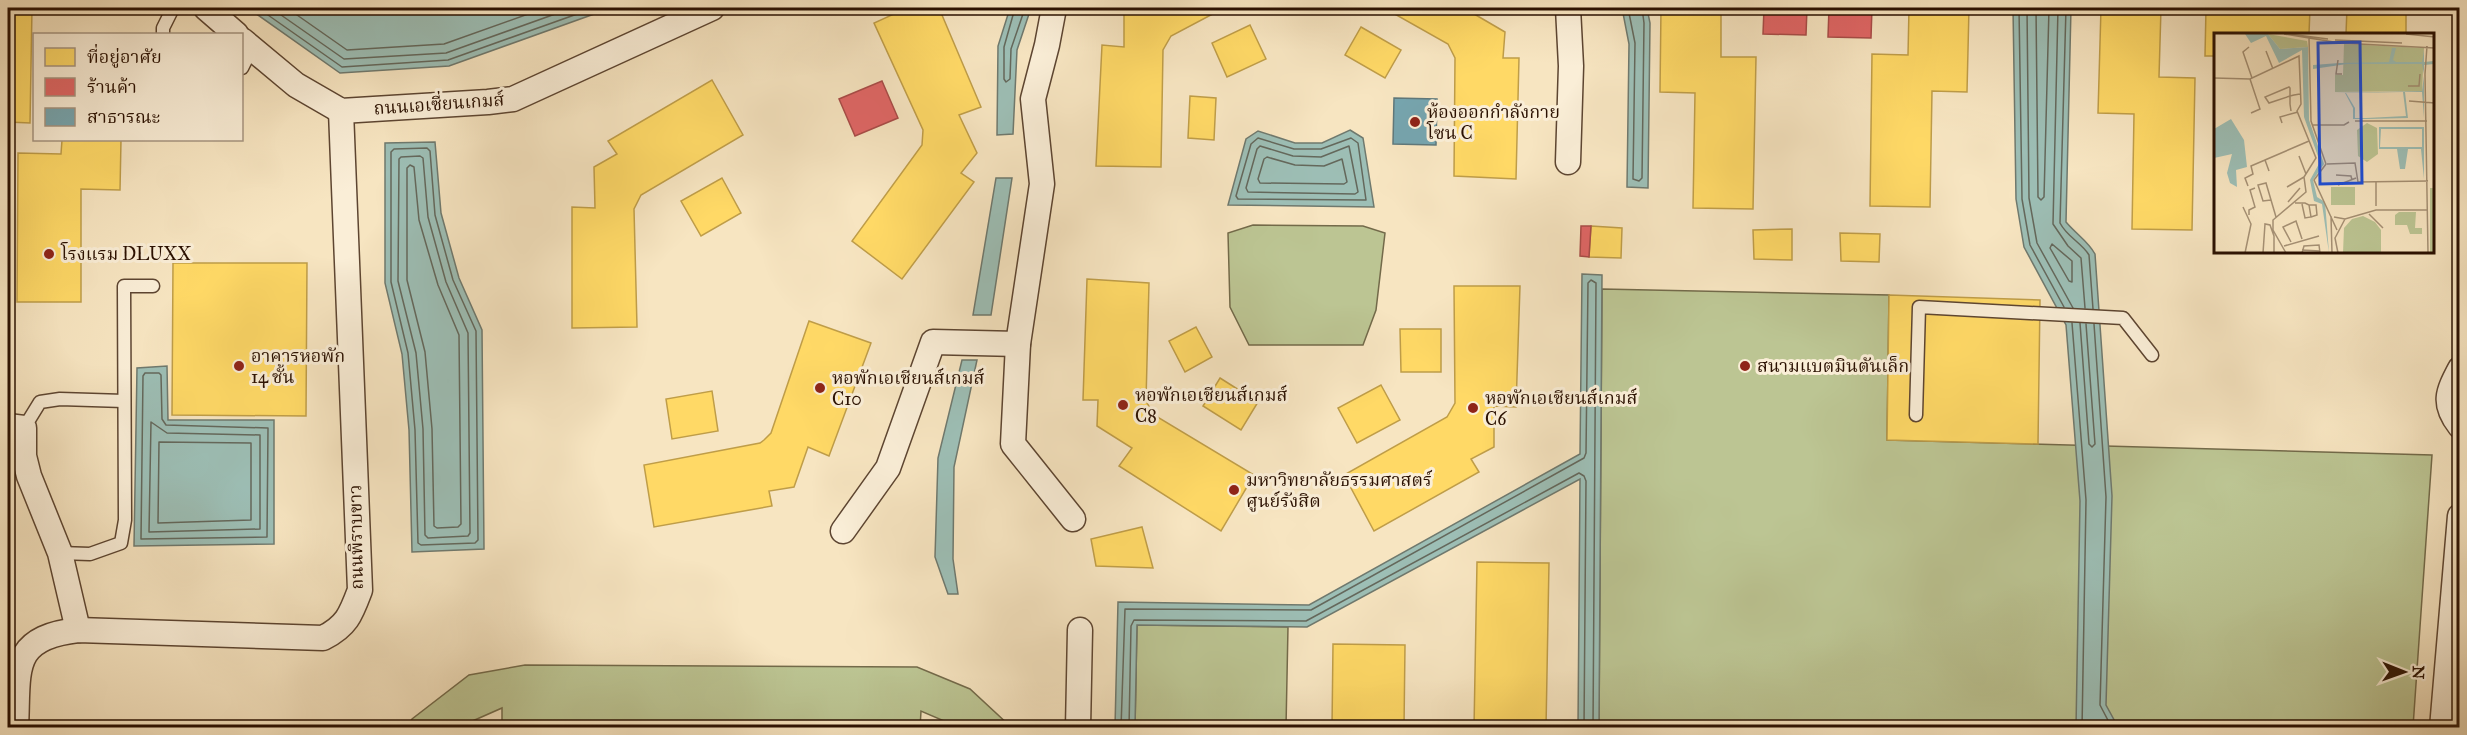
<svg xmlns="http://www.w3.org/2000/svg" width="2467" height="735" font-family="'IM FELL Great Primer','Noto Serif Thai',serif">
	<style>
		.green { fill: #bcc593; stroke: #736a4a; stroke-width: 1.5 }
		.water { fill: #9dbfb6; stroke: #6f796e; stroke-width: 1.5 }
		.homes { fill: #ffd966; stroke: #bf9d48; stroke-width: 1.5 }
		.shops { fill: #e06666; stroke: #a94c48; stroke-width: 1.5 }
		.public { fill: #76a5af; stroke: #5f787b; stroke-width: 1.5 }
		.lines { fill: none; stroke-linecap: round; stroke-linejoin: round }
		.shore { stroke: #64685c; stroke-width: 1.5 }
		.lane-casing { stroke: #5d4531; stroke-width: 15 }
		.street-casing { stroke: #5d4531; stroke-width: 27 }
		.lane { stroke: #faeed7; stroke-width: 12 }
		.street { stroke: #faeed7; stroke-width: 24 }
		.poi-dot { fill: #8f2418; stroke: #faeed7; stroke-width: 2 }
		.labels { text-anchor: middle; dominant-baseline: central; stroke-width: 6; stroke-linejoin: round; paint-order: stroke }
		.street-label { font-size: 18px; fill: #2a1001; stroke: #faeed7 }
		.poi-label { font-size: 18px; fill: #2a1001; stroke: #faeed7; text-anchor: start }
		.inset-road { fill: none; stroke: #a59074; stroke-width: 1.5 }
		.view { fill: #1d4ed8; fill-opacity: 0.15; stroke: #1d4ed8; stroke-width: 3 }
		.inset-edge { fill: none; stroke: #2a1001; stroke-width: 3 }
	</style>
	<rect width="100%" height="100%" fill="#f7e5c1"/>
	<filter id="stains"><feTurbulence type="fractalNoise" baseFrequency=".00333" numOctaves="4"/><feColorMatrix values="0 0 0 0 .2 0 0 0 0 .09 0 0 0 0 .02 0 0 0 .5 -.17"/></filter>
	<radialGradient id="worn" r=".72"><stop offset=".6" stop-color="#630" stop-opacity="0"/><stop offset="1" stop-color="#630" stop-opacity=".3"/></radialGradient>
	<g class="green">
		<path d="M1253,225L1363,226L1385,233L1376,310L1363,345H1249L1230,307L1228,233Z"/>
		<path d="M1602,289L1889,295L1887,440L2432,455L2413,727L1599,728Z"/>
		<path d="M1137,625L1288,627L1286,727L1135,728Z"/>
		<path d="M525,665L917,667L970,689L1011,727H958L921,711L920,728H502V708L468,723L463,727H407L412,719L469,675Z"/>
	</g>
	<g class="water">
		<path d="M248,8H611L449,66L340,73Z"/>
		<path d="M1010,8H1031L1017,50L1013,134L997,135L998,46Z"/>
		<path d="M1622,8H1647L1650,23L1648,188L1627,187L1629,44Z"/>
		<path d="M2013,8H2071L2066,222C2076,234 2088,241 2095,254L2112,496L2106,705L2118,727H2076L2080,501L2066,325L2024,247L2016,199Z"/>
		<path d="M1350,130L1363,138L1374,207L1228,205L1246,139L1258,131L1295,143H1322Z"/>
		<path d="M435,142L441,213L459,278L482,330L484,549L412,552L409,430L402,354L385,283V143Z"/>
		<path d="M996,178H1012L991,315H973Z"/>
		<path d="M1582,274L1602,275L1599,727H1578L1580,479L1307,627L1137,625L1135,727H1115L1118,602L1309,605L1580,454Z"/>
		<path d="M962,360H977L954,467L953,559L958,594H948L935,557L938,458Z"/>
		<path d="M167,366L168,420H274V544L134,546L137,368Z"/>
	</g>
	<g class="homes">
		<path d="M8,8H32L30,123L8,122Z"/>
		<path d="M907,8H939L981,107L959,115L977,153L961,173L974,182L902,279L852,241L922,145L923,130L874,23Z"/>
		<path d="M1124,8H1224L1171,36L1163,50L1161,167L1096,166L1102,45L1124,47Z"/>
		<path d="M1384,8H1472L1469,11L1505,32L1503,58H1519L1516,179L1454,176L1455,58L1448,44Z"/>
		<path d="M1661,8H1721V57H1756L1753,209L1693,208L1695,93L1660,92Z"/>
		<path d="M1909,8H1969L1967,92L1932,91L1930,207L1870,206L1872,54L1908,55Z"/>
		<path d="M2101,8H2161L2159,77L2195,78L2192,230L2132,229L2134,114L2098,113Z"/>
		<path d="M2206,8H2310L2309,34H2215V56H2205Z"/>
		<path d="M2347,8H2406V34H2346Z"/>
		<path d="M1250,25L1266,59L1227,77L1212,43Z"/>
		<path d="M1361,27L1401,50L1385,78L1345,55Z"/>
		<path d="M712,80L743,135L641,195L634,209L637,327L572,328V207L595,208L594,167L617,154L608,141Z"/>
		<path d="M1190,96L1216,98L1214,140L1188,138Z"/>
		<path d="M62,140H121L120,190L81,189V302H17L18,153L61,154Z"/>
		<path d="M722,178L741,213L701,236L681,201Z"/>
		<path d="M1591,226L1622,228L1621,258L1589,257Z"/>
		<path d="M1792,229V260L1754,259L1753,230Z"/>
		<path d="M1840,233L1880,234L1879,262L1841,261Z"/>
		<path d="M173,263H307L306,416L172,415Z"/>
		<path d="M1087,279L1149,283L1146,401L1154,415L1254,475L1221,531L1119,466L1132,448L1097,426L1098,400H1083Z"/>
		<path d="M1454,286H1520L1516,407L1494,406V447L1471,459L1479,472L1374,531L1344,475L1447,417L1455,403Z"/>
		<path d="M1889,295L2040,300L2038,444L1887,440Z"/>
		<path d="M809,321L871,343L829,456L808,447L794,487L769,491L772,506L654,527L644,465L760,443L764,440L771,433Z"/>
		<path d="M1196,327L1212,357L1185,372L1169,341Z"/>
		<path d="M1400,329H1441V372H1401Z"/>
		<path d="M1220,378L1258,402L1241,430L1203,406Z"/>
		<path d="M1381,385L1400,420L1357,443L1338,408Z"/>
		<path d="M712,391L718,431L672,439L666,399Z"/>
		<path d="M1142,527L1153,568L1096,566L1091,539Z"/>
		<path d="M1477,562L1549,563L1546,728H1474Z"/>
		<path d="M1333,644L1405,645L1404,728H1332Z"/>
	</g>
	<g class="shops">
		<path d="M1764,8H1807L1806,35L1763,34Z"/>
		<path d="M1829,8H1872L1871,38L1828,37Z"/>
		<path d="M882,81L898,118L855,136L839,99Z"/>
		<path d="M1581,226H1591L1589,257L1580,256Z"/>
	</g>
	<path class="public" d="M1394,98L1437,99L1436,145L1393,144Z"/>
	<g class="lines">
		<g class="shore">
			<path d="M258,8L342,67L448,60L594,8"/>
			<path d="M271,8L344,59L446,53L572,8"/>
			<path d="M287,8L347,50L444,44L545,8"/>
			<path d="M1015,8L1004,47V79L1006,82L1010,79L1011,49L1025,8"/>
			<path d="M1628,8L1635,43L1633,179L1639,181L1642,178L1644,23L1642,8"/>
			<path d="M2019,8L2022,199L2030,245L2064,307"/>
			<path d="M2027,8L2029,198L2037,243L2073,308"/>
			<path d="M2036,8L2038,197L2041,200L2044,197L2049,8"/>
			<path d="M2058,8L2053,224L2068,246L2081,258L2085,308"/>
			<path d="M2066,8L2060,223C2067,237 2082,243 2089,255L2093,309"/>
			<path d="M1258,138L1294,149H1321L1351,138L1358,143L1366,200L1238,199L1236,196L1251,144Z"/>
			<path d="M1260,146L1293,156L1321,157L1349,146L1358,192L1355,194L1248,192L1246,188L1257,149Z"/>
			<path d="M427,148L430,151L435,215L453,280L476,331L478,540L475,543L421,545L418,543L415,430L408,353L391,282V152L394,149Z"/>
			<path d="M401,157L420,156L423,158L428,217L446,282L468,333L470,533L468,536L428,538L425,535L423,429L416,353L398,281L399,159Z"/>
			<path d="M1267,157L1295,165L1324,166L1342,159L1347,182L1344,184L1260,183L1258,179L1264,159Z"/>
			<path d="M410,165L414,167L419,220L438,285L459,335L461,524L458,527L437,528L434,526L432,429L425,352L407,280V168Z"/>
			<path d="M2052,244L2072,261V282L2069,281L2050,248Z"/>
			<path d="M2072,323L2086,500L2082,728"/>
			<path d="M2080,323L2089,444L2092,447L2095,444L2086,324"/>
			<path d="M2094,324L2106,497L2100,705L2112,728"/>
			<path d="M159,373L161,375L162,419L166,425L268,428L267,537L141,539L143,376L145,373Z"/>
			<path d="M151,422L167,433L260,435V529L149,532Z"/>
			<path d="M159,442L251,443V520L158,523Z"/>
			<path d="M1121,728L1125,609L1311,610L1584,458L1586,453L1588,283L1591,280L1596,283L1593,728"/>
			<path d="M1129,728L1131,626L1134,620L1306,621L1579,473L1584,476L1586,481L1584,728"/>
		</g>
		<g class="lane-casing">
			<g id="lane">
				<path d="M163,34V28L173,8"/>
				<path d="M242,68L252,48"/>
				<path d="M1916,415L1919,307L2123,318L2152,355"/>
				<path d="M24,428L40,402L60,399L124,401"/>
				<path d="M60,553L90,554L121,543L125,520L124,286H153"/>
			</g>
		</g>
		<g class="street-casing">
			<g id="street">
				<path d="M206,8L236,34"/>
				<path d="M1054,8L1047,45L1033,99L1042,184L1018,344L1013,444L1073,519"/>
				<path d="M1568,8L1571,66L1568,162"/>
				<path d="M242,40L296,85L341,111L488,102L513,99L712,8"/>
				<path d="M2460,369C2448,392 2442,403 2460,426"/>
				<path d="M8,426L24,428V456L29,476L60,553L78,630"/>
				<path d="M843,531L888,468L933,342L1018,344"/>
				<path d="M16,728C19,670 9,638 78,630L323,638C347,626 351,614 360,590L341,111"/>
				<path d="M1078,728L1080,630"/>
				<path d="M2442,728L2460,516"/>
			</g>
		</g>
		<use href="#lane" class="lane"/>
		<use href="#street" class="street"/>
	</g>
	<g class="poi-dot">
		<circle cx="1415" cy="122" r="6"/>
		<circle cx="49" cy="254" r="6"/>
		<circle cx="239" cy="366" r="6"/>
		<circle cx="1745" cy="366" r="6"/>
		<circle cx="820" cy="388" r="6"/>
		<circle cx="1123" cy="405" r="6"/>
		<circle cx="1473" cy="408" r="6"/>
		<circle cx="1234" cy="490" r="6"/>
	</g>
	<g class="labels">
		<g class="street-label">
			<text transform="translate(439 104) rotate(-4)">ถนนเอเซี่ยนเกมส์</text>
			<text transform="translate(356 537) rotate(-91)">ถนนพิราบขาว</text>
		</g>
		<g class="poi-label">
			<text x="1427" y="112">ห้องออกกำลังกาย<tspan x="1427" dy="21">โซน C</tspan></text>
			<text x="61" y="254">โรงแรม DLUXX</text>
			<text x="251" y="356">อาคารหอพัก<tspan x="251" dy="21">14 ชั้น</tspan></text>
			<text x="1757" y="366">สนามแบตมินตันเล็ก</text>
			<text x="832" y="378">หอพักเอเชียนส์เกมส์<tspan x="832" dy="21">C10</tspan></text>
			<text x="1135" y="395">หอพักเอเชียนส์เกมส์<tspan x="1135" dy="21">C8</tspan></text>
			<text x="1485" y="398">หอพักเอเชียนส์เกมส์<tspan x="1485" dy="21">C6</tspan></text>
			<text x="1246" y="480">มหาวิทยาลัยธรรมศาสตร์<tspan x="1246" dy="21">ศูนย์รังสิต</tspan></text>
		</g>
	</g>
	<g transform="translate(2214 33)">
		<rect width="220" height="220" fill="#f7e5c1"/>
		<path d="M54,1L93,8L94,14L66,16ZM130,11L210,15L208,58L121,59V42H129ZM153,90L163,95L164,121L153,129L144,123L143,97ZM117,154H141V172H117ZM216,155H220V219H216ZM185,179H202L201,195H208V201H196L193,192H181V182ZM149,183L161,189L167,197V220H129L130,195L138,186Z" fill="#bcc593"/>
		<path d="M31,1H54L66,16L94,14L95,87L110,131L99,147L103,164L111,169L115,220L108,171L100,168L96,147L106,129L90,84L88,17L65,30L52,3L37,10ZM178,15H182L179,27L182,29H208L210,17V29L220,28V31L210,32V41L208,31H133L99,36V32L125,30L175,29ZM210,43V85L208,59H191L194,85L153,86H139V75L131,60H120L208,58ZM189,59L192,83L152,85H141V75L132,60ZM17,86L30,107L33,134L22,137L23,154L16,150L13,140L18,121L0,125V96ZM165,94H210V146L207,116H194L191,136H186L183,116H165ZM167,96H208V114H166Z" fill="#9dbfb6" fill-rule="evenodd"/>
		<path class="inset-road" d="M70,1L126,10L221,15M75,1L114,6M192,1L221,4M95,5L97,88L112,131L100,147L123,197M121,7L188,10M35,14L29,19L38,45M52,18L59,36M124,27L122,41H128M211,41L214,220M211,41L213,13M0,45L36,46L85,23L87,71L83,78L102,125L90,144L92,159L59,187V197L72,220M36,46L46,76L37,80M194,53H205L206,41M195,68L221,70M77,78L76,71V55L75,54L51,64L55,70L76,63L80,62L86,61M141,88H213M68,90L66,84L84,79M99,92H130L135,89M85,123L92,141M113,131L141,130L144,149L214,148M55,138L51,127L95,108M122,142L137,143L138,147M162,149V173M124,152L142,145M34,153L31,145L39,141L37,133L51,127M73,154L90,144M57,167L49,168L44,152L52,150L62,184M74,169L86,155M81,170H91L95,172L97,184L91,185L88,171M95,172H102L103,182L97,184M29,174L37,191L31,220M155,181L169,195M35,182V177L41,174L36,157L41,155M117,183L118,220M120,184L131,186L162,177H214M77,209L69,194L82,188L88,206M70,213L105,203M88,217L106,218M49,220L51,191L56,192L60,203V220M88,220L90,213L105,212L106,220M124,220L121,205L131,186"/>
		<path class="view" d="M146,9L148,150L106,151L104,10Z"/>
		<rect width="220" height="220" class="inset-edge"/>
	</g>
	<rect width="2467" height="735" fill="none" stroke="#f7e5c1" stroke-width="30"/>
	<rect x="9" y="9" width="2449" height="717" fill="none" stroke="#2a1001" stroke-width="3"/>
	<rect x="15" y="15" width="2437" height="705" fill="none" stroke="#2a1001" stroke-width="1.5"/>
	<rect x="33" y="33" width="210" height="108" fill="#faeed7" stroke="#a79581" stroke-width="1.5"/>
	<rect x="45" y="48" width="30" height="18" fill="#ffd966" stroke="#a79581" stroke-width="1.5"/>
	<text x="87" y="63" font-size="18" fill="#2a1001">ที่อยู่อาศัย</text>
	<rect x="45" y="78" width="30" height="18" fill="#e06666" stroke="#a79581" stroke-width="1.5"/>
	<text x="87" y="93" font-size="18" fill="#2a1001">ร้านค้า</text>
	<rect x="45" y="108" width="30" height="18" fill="#76a5af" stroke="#a79581" stroke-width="1.5"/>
	<text x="87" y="123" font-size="18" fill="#2a1001">สาธารณะ</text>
	<g transform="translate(2404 672) rotate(91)" stroke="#faeed7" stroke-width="4.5" paint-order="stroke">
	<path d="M0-4.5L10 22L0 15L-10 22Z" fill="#2a1001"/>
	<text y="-9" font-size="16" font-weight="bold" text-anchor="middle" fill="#2a1001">N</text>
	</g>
	<rect width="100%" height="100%" filter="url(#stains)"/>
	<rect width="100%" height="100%" fill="url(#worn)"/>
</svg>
